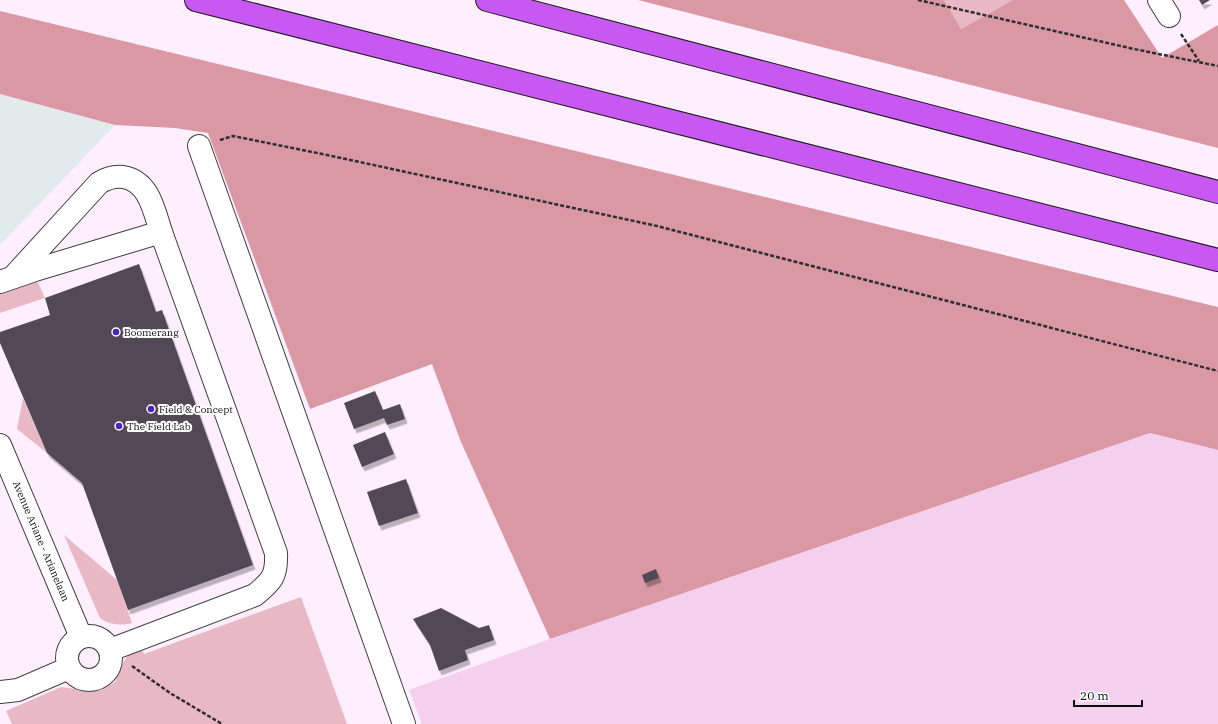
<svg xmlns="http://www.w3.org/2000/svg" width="1218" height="724" font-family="'IBM Plex Serif',serif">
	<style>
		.industrial { fill: #e2eaec }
		.farmland { fill: #f4cfee }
		.green { fill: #e9b8c5 }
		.forest { fill: #d998a4 }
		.building { fill: #524a56; filter: url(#shadow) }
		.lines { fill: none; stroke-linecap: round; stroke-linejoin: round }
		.minor-casing { stroke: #404040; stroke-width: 24 }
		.highway-casing { stroke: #1e1e1e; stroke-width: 24 }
		.path { stroke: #2f2f2f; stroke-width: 2.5; stroke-dasharray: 4 2; stroke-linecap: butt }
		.minor { stroke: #fff; stroke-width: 22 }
		.highway { stroke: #c758f2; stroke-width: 22 }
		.poi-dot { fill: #4627bc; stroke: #fff; stroke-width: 1.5 }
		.labels { text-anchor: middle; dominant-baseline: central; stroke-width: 4; stroke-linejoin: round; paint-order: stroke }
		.poi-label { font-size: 10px; fill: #0d0d0d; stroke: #fff; text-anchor: start }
		.street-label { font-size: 10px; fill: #0d0d0d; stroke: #fff }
	</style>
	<defs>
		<filter id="shadow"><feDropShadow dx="2.5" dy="4.5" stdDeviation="0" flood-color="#0004"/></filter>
	</defs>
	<rect width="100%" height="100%" fill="#ffeefe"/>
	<path class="industrial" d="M0,94L115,125L0,245Z"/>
	<path class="farmland" d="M1150,433L1218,450V724H422L409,690L550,639Z"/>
	<g class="green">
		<path d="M944,0H1013L961,29Z"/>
		<path d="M36,278L45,298L0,313V292Z"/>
		<path d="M23,398L47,453L17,429Z"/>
		<path d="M64,535L117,580L132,623C122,626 109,625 100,618Z"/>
		<path d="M301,597L347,724H12L6,711L61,687L90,691L102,690L115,682L124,661L129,654L141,647L144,654Z"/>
	</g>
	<g class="forest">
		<path d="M638,0H944L961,29L1013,0H1124L1162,58L1218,25V148Z"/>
		<path d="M0,11L1218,307V450L1150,433L550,639L461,442L432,364L310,409L208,133L175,128L115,125L0,94Z"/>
	</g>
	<g class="building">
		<path d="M1199,0H1210L1202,5Z"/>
		<path d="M139,264L156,312L162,310L253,565L128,610L82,483L47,453L0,343V332L50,315L45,298Z"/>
		<path d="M375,391L383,410L400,404L405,419L387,425L384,418L354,429L344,403Z"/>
		<path d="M385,432L394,454L362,467L353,445Z"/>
		<path d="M406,479L418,513L379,526L367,492Z"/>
		<path d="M656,569L659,578L645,583L642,575Z"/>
		<path d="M441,608L479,628L489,625L494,640L465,650L468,660L439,671L430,645L413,619Z"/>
	</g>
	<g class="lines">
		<g class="minor-casing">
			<g id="minor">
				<path d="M1159,0L1169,16"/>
				<path d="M199,146L404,724"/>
				<path d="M13,277L99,183C107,178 114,176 123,177C149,181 154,210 161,232"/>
				<path d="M0,282L35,270L161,232L276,553C277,576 272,581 255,595L110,650"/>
				<path d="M0,445L81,637"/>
				<circle cx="89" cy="658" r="22"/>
				<path d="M0,692L18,690L69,668"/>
			</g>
		</g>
		<g class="highway-casing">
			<g id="highway">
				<path d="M196,0L1218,260"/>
				<path d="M487,0L1218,192"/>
			</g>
		</g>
		<g class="path">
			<path d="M918,0L1134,49L1218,66"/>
			<path d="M1181,34L1199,61"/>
			<path d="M220,140L233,136L327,155L657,226L1218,371"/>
			<path d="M132,666L170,693L222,724"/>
		</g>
		<use href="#minor" class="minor"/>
		<use href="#highway" class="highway"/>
	</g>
	<g class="poi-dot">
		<circle cx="116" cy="332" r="4"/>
		<circle cx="151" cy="409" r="4"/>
		<circle cx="119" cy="426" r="4"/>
	</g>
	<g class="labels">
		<g class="poi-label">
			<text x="124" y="332">Boomerang</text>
			<text x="159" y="409">Field &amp; Concept</text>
			<text x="127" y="426">The Field Lab</text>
		</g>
		<g class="street-label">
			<text transform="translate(41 541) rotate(67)">Avenue Ariane - Arianelaan</text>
		</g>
	</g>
	<path d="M1074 700v6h68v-6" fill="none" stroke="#0d0d0d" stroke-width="2"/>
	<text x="1080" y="700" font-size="12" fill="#0d0d0d" stroke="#ffffff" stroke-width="3" paint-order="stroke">20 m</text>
</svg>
